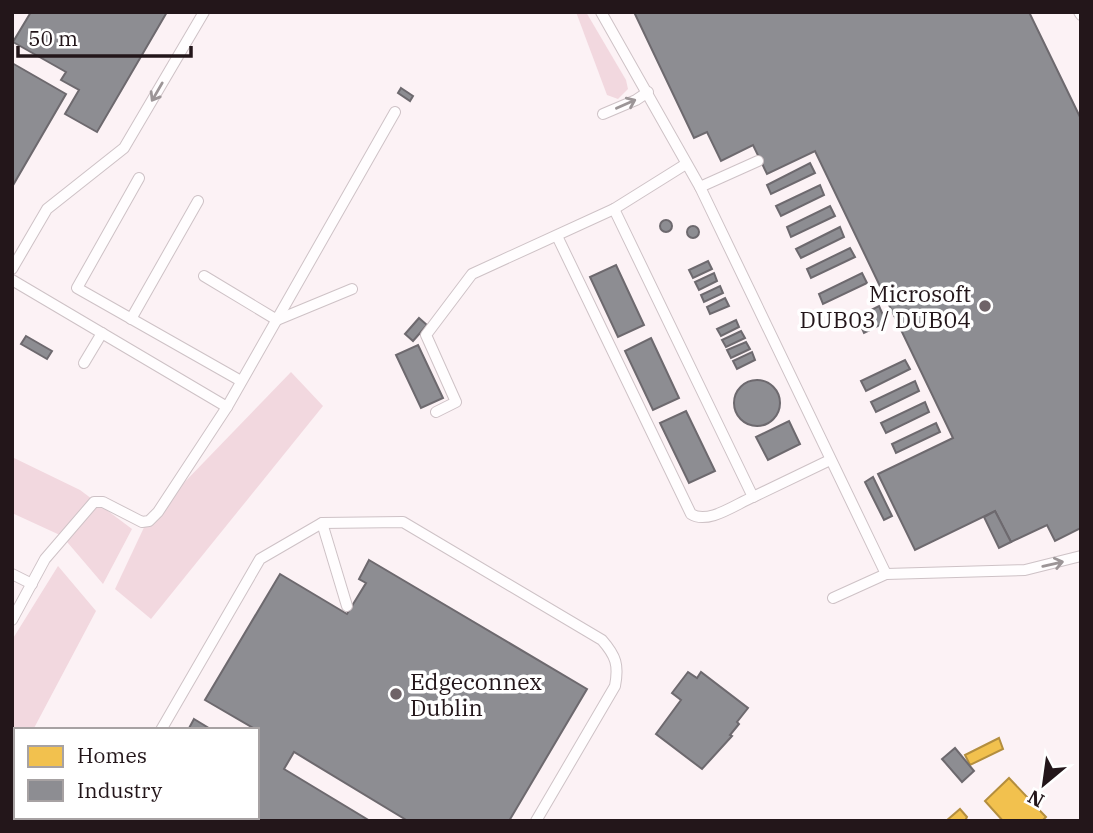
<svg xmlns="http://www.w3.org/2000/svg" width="1093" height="833" font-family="'IBM Plex Serif',serif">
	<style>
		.green { fill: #f2d8df }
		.homes { fill: #f2c14e; stroke: #b48e3e; stroke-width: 2 }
		.industry { fill: #8d8d92; stroke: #6d696e; stroke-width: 2 }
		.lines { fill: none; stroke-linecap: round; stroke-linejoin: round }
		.service-casing { stroke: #cec2c6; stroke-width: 12 }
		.service { stroke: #fffdfe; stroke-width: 10 }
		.oneway { stroke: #9c9597 }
		.poi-dot { fill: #6f6367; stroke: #fff; stroke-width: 2.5 }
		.labels { text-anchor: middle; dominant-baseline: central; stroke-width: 7; stroke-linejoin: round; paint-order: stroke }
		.poi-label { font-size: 23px; fill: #23161a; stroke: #fff; text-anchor: end }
	</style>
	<rect width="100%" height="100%" fill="#fcf2f5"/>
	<g class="green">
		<path d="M576,12H586L626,80L628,89L618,99L607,95Z"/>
		<path d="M291,372L323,406L151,619L115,589L147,521Z"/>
		<path d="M12,457L80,490L132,529L103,584L62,536L12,513Z"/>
		<path d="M58,566L96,611L33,730H16V763L12,769V640Z"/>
	</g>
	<g class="homes">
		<path d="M999,738L1003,749L970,765L965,755Z"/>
		<path d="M1009,778L1046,817L1042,821H1003L985,801Z"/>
		<path d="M960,809L967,817L965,821H946Z"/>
	</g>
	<g class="industry">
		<path d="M31,12H167L97,132L65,114L79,90L61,80L66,72L13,42Z"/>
		<path d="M634,12H1029L1081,119V528L1055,541L1047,525L1011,542L995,511L915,550L878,474L953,438L815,151L767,174L753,145L721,161L707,132L694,138Z"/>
		<path d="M12,63L66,94L12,187Z"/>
		<path d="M401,88L413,96L410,101L398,93Z"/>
		<path d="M810,163L815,173L771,194L767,185Z"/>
		<path d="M820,185L824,195L781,216L776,206Z"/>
		<path d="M830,206L835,216L791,237L787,227Z"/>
		<circle cx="666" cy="226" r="6"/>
		<circle cx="693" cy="232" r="6"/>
		<path d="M840,227L844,237L801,258L796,249Z"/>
		<path d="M850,248L855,257L811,278L807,269Z"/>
		<path d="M708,261L712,269L693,278L689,270Z"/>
		<path d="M616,265L644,325L618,337L590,277Z"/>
		<path d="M714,273L717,281L699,290L695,282Z"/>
		<path d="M862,273L867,283L823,304L819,294Z"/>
		<path d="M720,286L723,293L704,302L701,295Z"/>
		<path d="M725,298L729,306L710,314L707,307Z"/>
		<path d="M879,306L886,322L876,327L869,311Z"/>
		<path d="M867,313L874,328L864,333L857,317Z"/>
		<path d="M419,318L427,325L413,341L405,334Z"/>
		<path d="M736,320L739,327L721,336L717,329Z"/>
		<path d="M741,331L745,338L726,347L722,340Z"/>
		<path d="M26,336L52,351L47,359L21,344Z"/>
		<path d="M651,338L679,398L653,410L625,351Z"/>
		<path d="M746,342L750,349L731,358L727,350Z"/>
		<path d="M418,345L443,398L421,408L396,355Z"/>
		<path d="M752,352L755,360L737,369L733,361Z"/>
		<path d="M905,360L910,369L866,391L861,381Z"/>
		<circle cx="757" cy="403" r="23"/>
		<path d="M915,381L919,391L876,412L871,402Z"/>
		<path d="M925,402L929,412L886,433L881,423Z"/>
		<path d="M686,411L715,471L689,483L660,423Z"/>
		<path d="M789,421L800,444L768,460L756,437Z"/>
		<path d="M936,423L940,432L896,453L892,444Z"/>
		<path d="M873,477L892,516L884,520L865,482Z"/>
		<path d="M995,511L1011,542L999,548L984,517Z"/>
		<path d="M369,560L587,689L509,821H408L294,752L284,769L370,821H134L136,817H257V730H252L253,728L205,700L280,574L347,614L366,583L359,579Z"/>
		<path d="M688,672L697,678L701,672L748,708L737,722L739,724L730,735L732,736L702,769L656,734L681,700L672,693Z"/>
		<path d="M194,719L212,730H188Z"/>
		<path d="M955,748L974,771L962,782L942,759Z"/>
	</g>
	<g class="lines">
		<g class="service-casing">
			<g id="service">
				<path d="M601,12L700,187L886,574"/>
				<path d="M1079,12L1081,15"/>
				<path d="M603,114L636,100L648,92"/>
				<path d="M139,178L77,288L241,381"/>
				<path d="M700,187L758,161"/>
				<path d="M614,209L753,497L830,460"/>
				<path d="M557,236L691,514C708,525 736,504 753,497"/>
				<path d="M12,269L47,209L124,148L204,12"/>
				<path d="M204,276L277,320L352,289"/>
				<path d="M12,280L227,407"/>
				<path d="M131,319L198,201"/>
				<path d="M84,363L102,333"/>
				<path d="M436,412L456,402L426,335L472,274L614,209L686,164"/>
				<path d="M322,523L347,606"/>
				<path d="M12,574L32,584"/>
				<path d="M833,598L886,574L1025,570L1081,556"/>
				<path d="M12,620L45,559L94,502H103L142,522L149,521L158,512L227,407L395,112"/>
				<path d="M161,730L260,559L322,523L403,522L602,640C616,656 619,665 615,686L536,821"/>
				<path d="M108,821L110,817"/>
			</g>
		</g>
		<use href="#service" class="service"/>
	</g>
	<defs><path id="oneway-shaft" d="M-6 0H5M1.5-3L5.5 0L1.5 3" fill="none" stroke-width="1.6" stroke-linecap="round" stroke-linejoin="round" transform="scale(1.75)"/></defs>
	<g class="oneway">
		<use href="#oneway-shaft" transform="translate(157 92) rotate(120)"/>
		<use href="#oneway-shaft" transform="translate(626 104) rotate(-24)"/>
		<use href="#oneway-shaft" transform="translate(1053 564) rotate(-13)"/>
	</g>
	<g class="poi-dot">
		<circle cx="985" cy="306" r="7"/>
		<circle cx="396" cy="694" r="7"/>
	</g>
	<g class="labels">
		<g class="poi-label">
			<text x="971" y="293">Microsoft<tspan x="971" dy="26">DUB03 / DUB04</tspan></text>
			<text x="410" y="681" text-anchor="start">Edgeconnex<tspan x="410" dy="26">Dublin</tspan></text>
		</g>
	</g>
	<rect width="1093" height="833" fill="none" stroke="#23161a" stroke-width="28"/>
	<rect x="14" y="728" width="245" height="91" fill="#ffffff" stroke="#a7a2a3" stroke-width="2"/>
	<rect x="28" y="746" width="35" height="21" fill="#f2c14e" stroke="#a7a2a3" stroke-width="2"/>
	<text x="77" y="763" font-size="21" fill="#23161a">Homes</text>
	<rect x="28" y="780" width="35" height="21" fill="#8d8d92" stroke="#a7a2a3" stroke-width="2"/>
	<text x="77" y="798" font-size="21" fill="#23161a">Industry</text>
	<g transform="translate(1044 784) rotate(209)" stroke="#ffffff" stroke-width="5" paint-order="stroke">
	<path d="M0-5L12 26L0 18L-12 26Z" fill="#23161a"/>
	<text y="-10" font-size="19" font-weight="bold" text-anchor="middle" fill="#23161a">N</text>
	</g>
	<path d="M18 46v10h173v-10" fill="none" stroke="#23161a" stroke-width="3.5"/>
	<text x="28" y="46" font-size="21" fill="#23161a" stroke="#ffffff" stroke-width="5" paint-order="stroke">50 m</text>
</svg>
